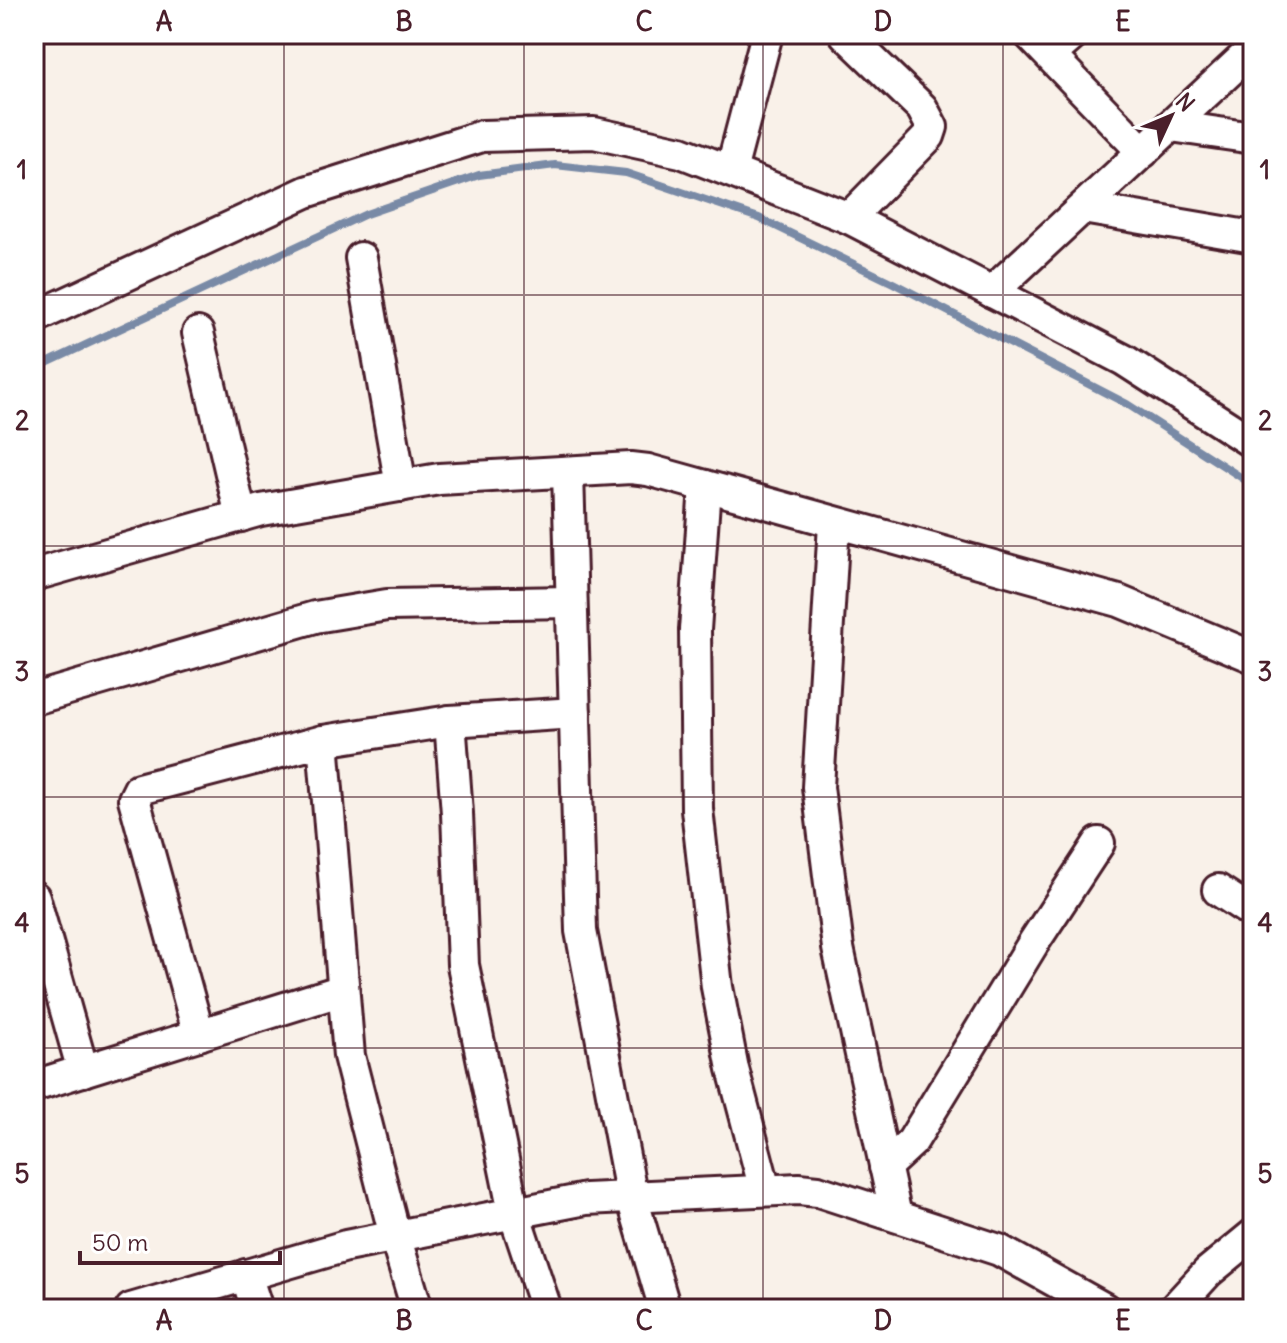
<svg xmlns="http://www.w3.org/2000/svg" width="1287" height="1343" font-family="Delius,sans-serif">
	<style>
		.lines { fill: none; stroke-linecap: round; stroke-linejoin: round }
		.stream { stroke: #798aa6; stroke-width: 8 }
		.minor-casing { stroke: #4a1f2b; stroke-width: 36 }
		.minor { stroke: #fff; stroke-width: 30 }
		.grid { fill: none; stroke: #4a1f2b; stroke-width: 2; stroke-opacity: 0.55 }
		.neatline { fill: none; stroke: #4a1f2b; stroke-width: 3 }
		.grid-label { font-size: 26px; text-anchor: middle; font-weight: bold; fill: #4a1f2b }
	</style>
	<rect width="100%" height="100%" fill="#f9f1e9"/>
	<filter id="ink" filterUnits="userSpaceOnUse"><feTurbulence type="fractalNoise" baseFrequency=".0125" numOctaves="2"/><feDisplacementMap in="SourceGraphic" scale="16" xChannelSelector="R" yChannelSelector="G"/><feConvolveMatrix kernelMatrix="1 2 1 2 8 2 1 2 1" color-interpolation-filters="sRGB"/></filter>
	<g filter="url(#ink)">
		<g class="lines">
			<path class="stream" d="M34,369L366,214L479,175L555,165L626,173L759,218L893,283L1127,404L1253,485"/>
			<g class="minor-casing">
				<g id="minor">
					<path d="M845,34L922,108L932,127L929,136L849,218"/>
					<path d="M1029,34L1143,152"/>
					<path d="M1050,55L1074,34"/>
					<path d="M1171,126L1253,138"/>
					<path d="M731,171L767,34"/>
					<path d="M1083,208L1253,237"/>
					<path d="M361,258L401,486"/>
					<path d="M992,292L1253,49"/>
					<path d="M34,318L306,192L482,136L594,133L681,152L849,218L1124,360L1253,443"/>
					<path d="M198,333L241,516"/>
					<path d="M568,472L581,931L632,1198L665,1309"/>
					<path d="M705,486L695,630L697,809L717,987L733,1069L765,1190"/>
					<path d="M834,524L818,787L838,948L896,1216"/>
					<path d="M34,575L261,510L439,479L631,468L648,470L1119,601L1253,657"/>
					<path d="M34,699L315,617L387,605L571,602"/>
					<path d="M450,721L457,813L463,965L514,1213L546,1309"/>
					<path d="M323,741L349,1056L395,1236L417,1309"/>
					<path d="M1218,890L1253,913"/>
					<path d="M34,897L83,1071"/>
					<path d="M199,1035L134,799L139,789L323,741L450,721L575,713"/>
					<path d="M34,1086L343,990"/>
					<path d="M885,1167L912,1142L1034,942L1099,843"/>
					<path d="M246,1275L257,1309"/>
					<path d="M131,1309L346,1246L586,1199L799,1189L818,1191L999,1250L1105,1309"/>
					<path d="M1174,1309L1208,1272L1253,1235"/>
				</g>
			</g>
			<use href="#minor" class="minor"/>
		</g>
	</g>
	<path class="grid" d="M284,34V1309M524,34V1309M763,34V1309M1003,34V1309M34,295H1253M34,546H1253M34,797H1253M34,1048H1253"/>
	<rect width="1287" height="1343" fill="none" stroke="#fff" stroke-width="88"/>
	<g transform="translate(1171 116) rotate(46)" stroke="#ffffff" stroke-width="6" paint-order="stroke">
	<path d="M0-6L14 30L0 20L-14 30Z" fill="#4a1f2b"/>
	<text y="-12" font-size="22" font-weight="bold" text-anchor="middle" fill="#4a1f2b">N</text>
	</g>
	<path d="M80 1251v12h200v-12" fill="none" stroke="#4a1f2b" stroke-width="4"/>
	<text x="92" y="1251" font-size="24" fill="#4a1f2b" stroke="#ffffff" stroke-width="6" paint-order="stroke">50 m</text>
	<rect x="44" y="44" width="1199" height="1255" class="neatline"/>
	<g class="grid-label">
		<text x="164" y="31">A</text>
		<text x="404" y="31">B</text>
		<text x="644" y="31">C</text>
		<text x="883" y="31">D</text>
		<text x="1123" y="31">E</text>
		<text x="22" y="179">1</text>
		<text x="1265" y="179">1</text>
		<text x="22" y="430">2</text>
		<text x="1265" y="430">2</text>
		<text x="22" y="681">3</text>
		<text x="1265" y="681">3</text>
		<text x="22" y="932">4</text>
		<text x="1265" y="932">4</text>
		<text x="22" y="1183">5</text>
		<text x="1265" y="1183">5</text>
		<text x="164" y="1330">A</text>
		<text x="404" y="1330">B</text>
		<text x="644" y="1330">C</text>
		<text x="883" y="1330">D</text>
		<text x="1123" y="1330">E</text>
	</g>
</svg>
